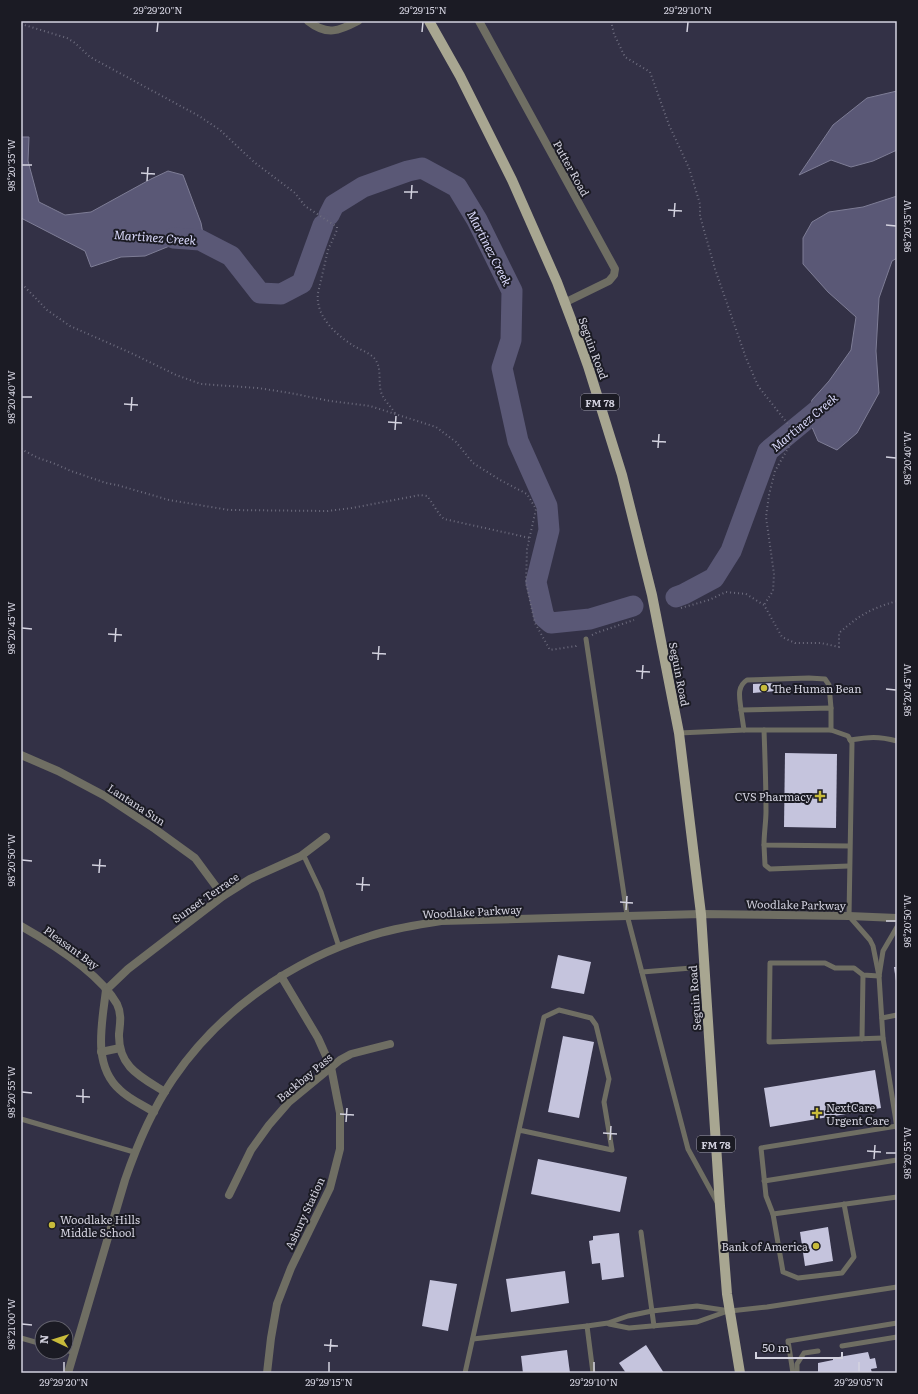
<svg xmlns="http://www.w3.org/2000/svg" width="918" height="1394" font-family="Literata,serif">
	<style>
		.water { fill: #5a5876; stroke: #7e7d96 }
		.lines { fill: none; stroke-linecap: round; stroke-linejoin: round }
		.river { stroke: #5a5876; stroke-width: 21 }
		.building { fill: #c5c4dd }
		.path { stroke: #6d6c7e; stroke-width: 2; stroke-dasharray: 1 3; stroke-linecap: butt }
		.service { stroke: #6f6e63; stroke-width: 5 }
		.minor { stroke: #6f6e63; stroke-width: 8 }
		.tertiary { stroke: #6f6e63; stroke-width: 8 }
		.primary { stroke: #a8a691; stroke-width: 10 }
		.ticks { fill: none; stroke: #d3d2df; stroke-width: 1.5 }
		.poi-dot { fill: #c8bb3b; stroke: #1b1b24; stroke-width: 1.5 }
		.labels { text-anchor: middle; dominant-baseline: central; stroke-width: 4; stroke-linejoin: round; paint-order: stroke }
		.shield { fill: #1b1b24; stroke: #9c9ba7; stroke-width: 1 }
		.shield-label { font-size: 10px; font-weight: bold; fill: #d3d2df }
		.street-label { font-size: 11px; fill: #d3d2df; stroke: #1b1b24 }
		.poi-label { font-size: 11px; fill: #d3d2df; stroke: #1b1b24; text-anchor: start }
		.water-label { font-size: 12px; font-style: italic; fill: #dad9fb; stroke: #1b1b24 }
		.neatline { fill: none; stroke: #d3d2df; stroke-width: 1.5 }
		.ticks-label { font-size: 10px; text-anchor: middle; fill: #d3d2df }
	</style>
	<rect width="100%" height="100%" fill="#333146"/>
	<g class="water">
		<path d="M897,91V150L873,161L851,167L831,160L799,175L833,125L867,98Z"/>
		<path d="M21,137H29L28,161L39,202L65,215L91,212L151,179L168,171L183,175L201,223L204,239L172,245L145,256L121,257L91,267L85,251L21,218Z"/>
		<path d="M897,196V258L892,261L879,298L876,351L879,393L857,433L837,450L818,441L808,418L812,400L829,381L851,350L856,317L828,292L803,264V238L812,222L829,212L863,207Z"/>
	</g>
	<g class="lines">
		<g class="river">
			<path d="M329,215L334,205L363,187L408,171L422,168L457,187L477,220L512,291L511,340L502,368L518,441L547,506L549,530L536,582L544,617L551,623L590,619L633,606"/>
			<path d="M173,238L200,240L231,256L260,293L281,294L302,283L323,225"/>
			<path d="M676,597L684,594L714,578L731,551L768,451L830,400"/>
		</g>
	</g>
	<g class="building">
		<path d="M775,683L776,691L753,693V684Z"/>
		<path d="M785,753L837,754L836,828L784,827Z"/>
		<path d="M558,955L591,962L584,994L551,988Z"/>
		<path d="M894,967H897V981H896Z"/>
		<path d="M563,1036L594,1042L579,1118L548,1112Z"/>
		<path d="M875,1070L881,1108L770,1127L764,1088Z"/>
		<path d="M538,1159L627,1177L620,1212L531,1194Z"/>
		<path d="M828,1227L833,1261L805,1266L800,1232Z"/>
		<path d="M619,1233L624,1277L602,1280L600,1263L592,1264L589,1241L593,1240V1236Z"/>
		<path d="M565,1271L569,1303L511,1312L506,1279Z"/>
		<path d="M430,1280L457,1284L448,1331L422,1326Z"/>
		<path d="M646,1345L664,1373H626L619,1363Z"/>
		<path d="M567,1350L570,1373H523L521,1356Z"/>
		<path d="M868,1352L870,1359L875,1358L877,1368L871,1369L872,1373H818V1363L833,1360V1358Z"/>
	</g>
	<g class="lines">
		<g class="path">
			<path d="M611,21L614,34L625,57L650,72L669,125L689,168L700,204V216L715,269L746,358L758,386L795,433L791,443L775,471L769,495L766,517L774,574L773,591L764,605"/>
			<path d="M21,24L67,38L75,43L90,57L101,63L199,116L220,130L254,162L295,193L305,206L337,227V230L328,250L318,293C315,316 336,335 354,346C361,350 370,353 375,359C382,369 378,381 381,392C384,401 391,406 396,415"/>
			<path d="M21,285L24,286L47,310L70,326L131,353L176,375L201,384L258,388L290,393L330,401L370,406L436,427L456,442L473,463L500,480L527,494L536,509L527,549L526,583L535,623L550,650L576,646L578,644"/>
			<path d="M21,449L38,458L53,463L71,471L106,483L117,485L169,500L229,510L328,511L352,508L420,495L427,496C433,503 437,513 444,519L530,538"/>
			<path d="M681,608L709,600L726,592L746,594L764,605L782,637L795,643H821L839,647V633C861,614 870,609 897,601"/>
			<path d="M592,635L596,633L634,620"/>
		</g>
		<g class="service">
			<path d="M586,639L627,915L688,1149L717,1202"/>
			<path d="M741,710C740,699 736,687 747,680L809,678L825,679L829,685L831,708"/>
			<path d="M744,730L741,710L831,708V730"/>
			<path d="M764,730C765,757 766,784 766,811C766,822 764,833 764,845L849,846"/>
			<path d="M679,733L744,730H831L848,736L852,743L849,916L870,940L873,946L879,976"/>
			<path d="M850,740C869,737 878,736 897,741"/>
			<path d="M764,845L765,865L770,869L849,866"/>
			<path d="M303,854L321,892L339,947"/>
			<path d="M897,927L883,951L879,976L883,1038L897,1128"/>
			<path d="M642,972L704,967"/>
			<path d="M879,976L863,975L854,968H835L825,963H770L769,1042L883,1038"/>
			<path d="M882,1018L897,1015"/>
			<path d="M862,1039L863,975"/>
			<path d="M21,1119L134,1152"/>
			<path d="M897,1126L761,1148L766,1196L773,1214L897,1197"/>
			<path d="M764,1181L897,1160"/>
			<path d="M773,1214L783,1272L798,1278L842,1273L854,1257L844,1204"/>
			<path d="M641,1232L654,1326"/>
			<path d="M609,1324L629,1328L697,1322L728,1311"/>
			<path d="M587,1326L608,1323L628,1316L652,1311L697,1306L730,1311L767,1307L897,1287"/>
			<path d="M21,1338L42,1344"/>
			<path d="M473,1339L587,1326L593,1373"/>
			<path d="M842,1346L897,1337"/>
			<path d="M66,1350L74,1353"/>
			<path d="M465,1373L544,1017L559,1010L591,1018L596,1025L609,1079L604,1102L612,1150L519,1130"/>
			<path d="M793,1373L788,1341L897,1323"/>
			<path d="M797,1373V1364L804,1353L818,1351"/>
		</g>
		<g class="minor">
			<path d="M308,21C327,36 339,31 358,21"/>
			<path d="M479,21L615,269L614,275L609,281L564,303"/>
			<path d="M21,755L58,771L105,796L155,829L195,858L223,896"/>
			<path d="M21,926C51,943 100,974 117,1004C122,1014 120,1024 119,1034C118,1067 141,1077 165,1092"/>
			<path d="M106,990L128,969L223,896L250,879L301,856L326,837"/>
			<path d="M106,990C102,1024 92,1065 120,1090C129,1099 143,1105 154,1112"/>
			<path d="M101,1052L120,1048"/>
			<path d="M229,1195L251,1150L269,1125L289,1102L340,1060L351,1054L390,1044"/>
			<path d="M267,1373L271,1338L277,1304L291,1268L330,1188L340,1149V1113L331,1067L318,1038L281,976"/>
		</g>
		<path class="tertiary" d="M68,1373L125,1180C137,1145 152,1110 173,1079C220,1010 292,960 370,936C394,928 417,925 441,921L701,914L849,916L897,918"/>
		<path class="primary" d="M429,21L460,76L512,180L557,282L574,327L588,366L622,475L652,595L679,733L701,914L720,1206L727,1294L740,1373"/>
	</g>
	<path class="ticks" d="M157,32L158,22M422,32L423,22M687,32L688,22M22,165H32M141,173L155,174M147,181L148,167M404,192H418M411,199L412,185M668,210L682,211M674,217L675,203M886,225L896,226M22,397H32M124,404L138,405M131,411L132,397M388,422L402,423M395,430L396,416M652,441L666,442M658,448L659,434M886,457L896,458M22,628L32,629M108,634L122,635M115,642L116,628M372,653L386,654M378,660L379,646M636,671L650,672M642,679L643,665M886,689L896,690M22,860L32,861M92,865L106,866M99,873L100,859M356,884L370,885M362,891L363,877M620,902L633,903M626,910L627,896M886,921H896M22,1092L32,1093M76,1096L90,1097M83,1103V1089M340,1114L354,1115M346,1122L347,1108M603,1133L617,1134M610,1140L611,1126M867,1151L881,1152M886,1153H896M874,1159L875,1145M22,1324L32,1325M324,1345L338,1346M330,1352L331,1339M64,1372V1362M329,1372V1362M594,1372V1362M859,1372V1362"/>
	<g class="poi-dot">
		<circle cx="764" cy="688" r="4"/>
		<path d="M818 790h4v4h4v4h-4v4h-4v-4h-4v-4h4z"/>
		<path d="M815 1107h4v4h4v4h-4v4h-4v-4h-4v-4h4z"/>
		<circle cx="52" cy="1225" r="4"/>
		<circle cx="816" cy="1246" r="4"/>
	</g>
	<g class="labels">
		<g class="shield">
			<rect x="581" y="394" width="38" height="16" rx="3"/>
			<rect x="697" y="1136" width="38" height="16" rx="3"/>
		</g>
		<g class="shield-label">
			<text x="600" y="402">FM 78</text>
			<text x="716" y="1144">FM 78</text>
		</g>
		<g class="street-label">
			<text transform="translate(572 168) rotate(61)">Putter Road</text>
			<text transform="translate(594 348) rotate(70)">Seguin Road</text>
			<text transform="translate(680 674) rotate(79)">Seguin Road</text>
			<text transform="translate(137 804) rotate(33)">Lantana Sun</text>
			<text transform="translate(205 897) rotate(-35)">Sunset Terrace</text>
			<text transform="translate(796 904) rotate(1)">Woodlake Parkway</text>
			<text transform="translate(472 911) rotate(-3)">Woodlake Parkway</text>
			<text transform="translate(72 947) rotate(36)">Pleasant Bay</text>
			<text transform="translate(694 998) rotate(-94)">Seguin Road</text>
			<text transform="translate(304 1077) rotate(-40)">Backbay Pass</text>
			<text transform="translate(304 1213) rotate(-65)">Asbury Station</text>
		</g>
		<g class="poi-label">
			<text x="772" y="688">The Human Bean</text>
			<text x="812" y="796" text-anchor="end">CVS Pharmacy</text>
			<text x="826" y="1107">NextCare<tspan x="826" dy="13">Urgent Care</tspan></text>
			<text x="60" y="1219">Woodlake Hills<tspan x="60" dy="13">Middle School</tspan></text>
			<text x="808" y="1246" text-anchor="end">Bank of America</text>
		</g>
		<g class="water-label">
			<text transform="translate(155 237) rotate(4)">Martinez Creek</text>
			<text transform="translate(490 248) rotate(63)">Martinez Creek</text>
			<text transform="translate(804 422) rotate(-40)">Martinez Creek</text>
		</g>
	</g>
	<rect width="918" height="1394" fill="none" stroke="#1b1b24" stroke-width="44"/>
	<g transform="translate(54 1340) rotate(274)"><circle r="19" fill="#1b1b24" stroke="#65646f"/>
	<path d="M0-3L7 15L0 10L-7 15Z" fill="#c8bb3b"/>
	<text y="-6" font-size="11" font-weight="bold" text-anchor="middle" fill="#d3d2df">N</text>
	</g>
	<path d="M756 1352v6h86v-6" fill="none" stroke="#d3d2df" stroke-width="2"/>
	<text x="762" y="1352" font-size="12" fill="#d3d2df" stroke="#1b1b24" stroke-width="3" paint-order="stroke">50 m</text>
	<rect x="22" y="22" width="874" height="1350" class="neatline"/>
	<g class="ticks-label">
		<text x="158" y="14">29°29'20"N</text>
		<text x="423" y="14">29°29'15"N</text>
		<text x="688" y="14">29°29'10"N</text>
		<text transform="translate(11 165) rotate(-90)" y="4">98°20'35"W</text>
		<text transform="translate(907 226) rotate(-90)" y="4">98°20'35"W</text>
		<text transform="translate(11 397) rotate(-90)" y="4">98°20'40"W</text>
		<text transform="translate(907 458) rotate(-90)" y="4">98°20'40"W</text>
		<text transform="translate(11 628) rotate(-90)" y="4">98°20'45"W</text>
		<text transform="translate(907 690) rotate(-90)" y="4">98°20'45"W</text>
		<text transform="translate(11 860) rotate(-90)" y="4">98°20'50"W</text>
		<text transform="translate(907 921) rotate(-90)" y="4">98°20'50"W</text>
		<text transform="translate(11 1092) rotate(-90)" y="4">98°20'55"W</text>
		<text transform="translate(907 1153) rotate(-90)" y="4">98°20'55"W</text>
		<text transform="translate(11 1324) rotate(-90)" y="4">98°21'00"W</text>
		<text x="64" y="1386">29°29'20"N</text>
		<text x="329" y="1386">29°29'15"N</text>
		<text x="594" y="1386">29°29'10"N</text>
		<text x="859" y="1386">29°29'05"N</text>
	</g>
</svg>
